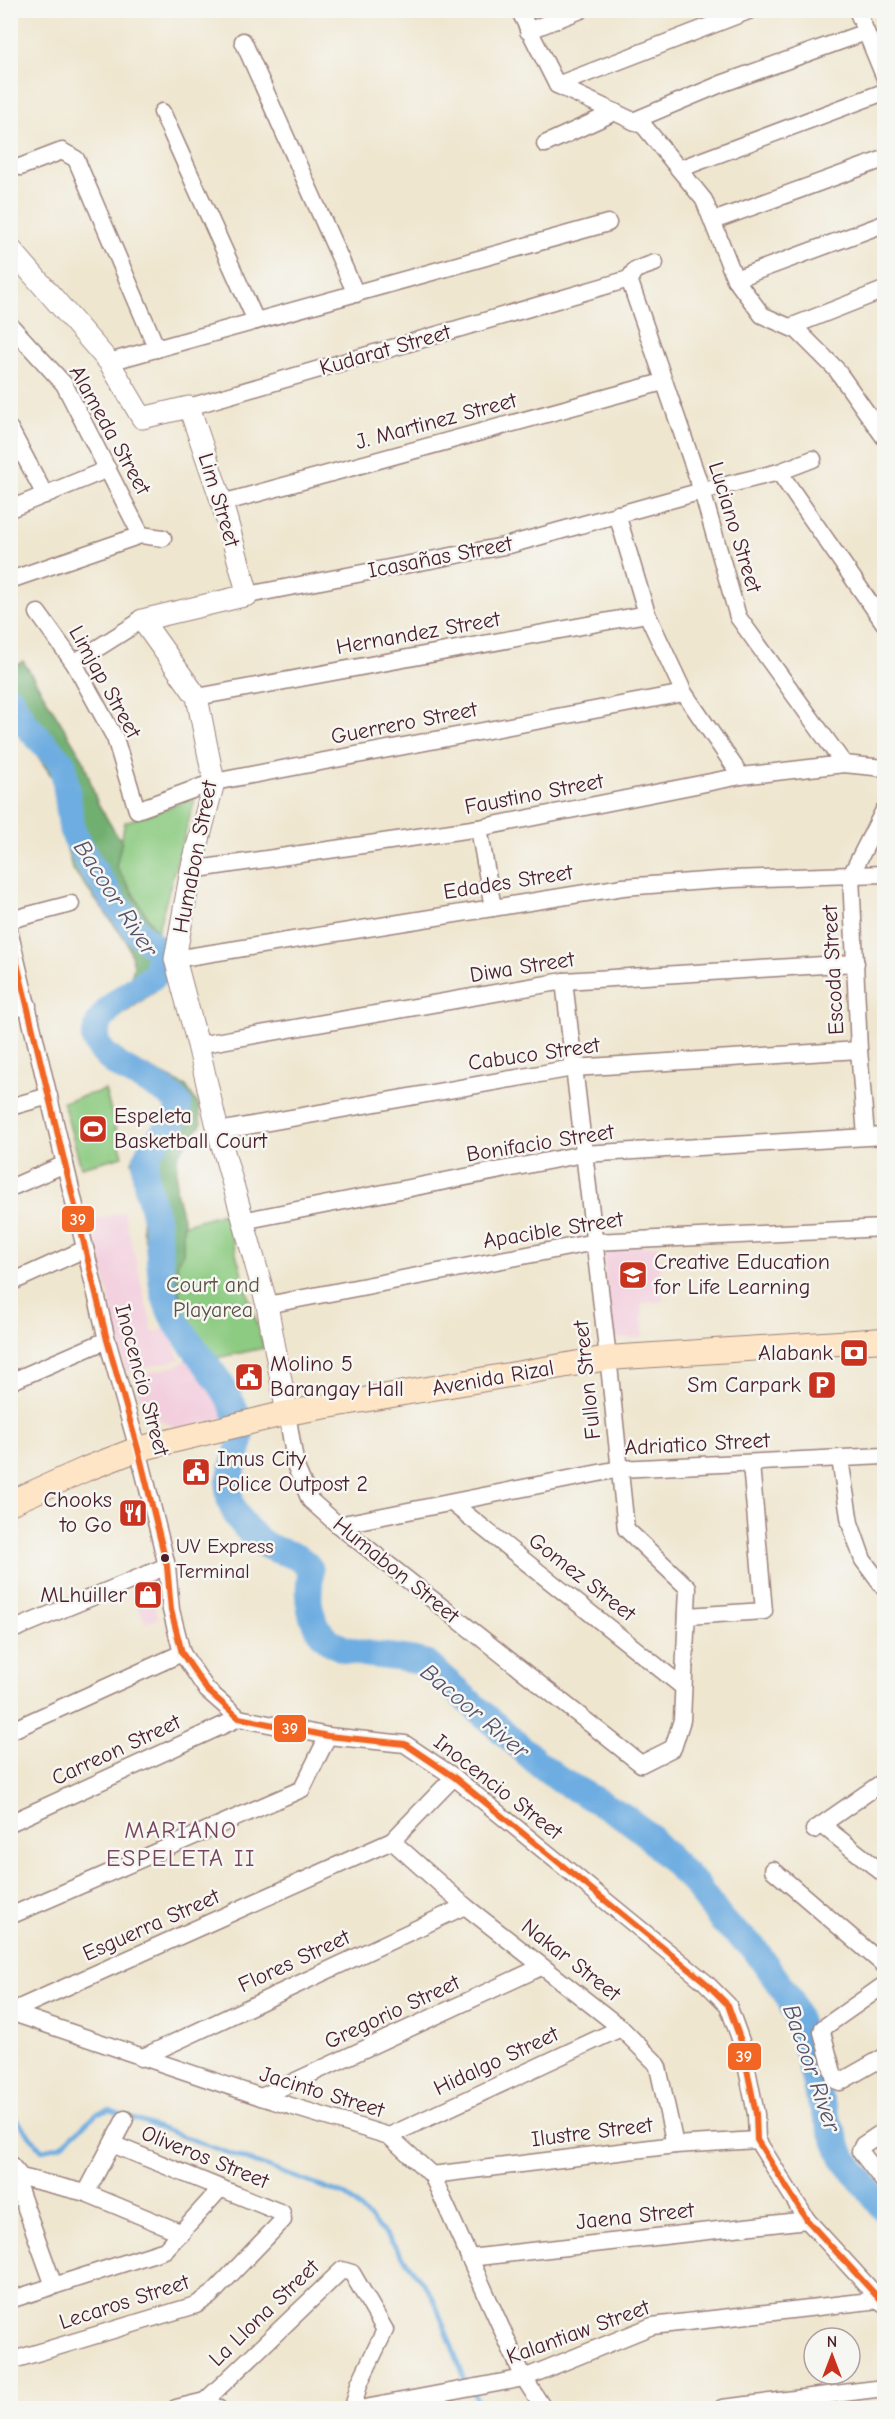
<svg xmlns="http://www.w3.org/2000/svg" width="895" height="2419" font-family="'Comic Neue',sans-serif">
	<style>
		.built { fill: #f3cfde }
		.green { fill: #8ccb81; stroke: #6b7556; stroke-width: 1.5 }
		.forest { fill: #71af6f; stroke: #5e674d; stroke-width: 1.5 }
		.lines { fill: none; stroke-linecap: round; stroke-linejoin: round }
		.stream { stroke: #6eade1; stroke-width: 4.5 }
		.river { stroke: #6eade1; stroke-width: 27 }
		.minor-casing { stroke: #9c827d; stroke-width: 19 }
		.tertiary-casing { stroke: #9c827d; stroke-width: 23 }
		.secondary-casing { stroke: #9c827d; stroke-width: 26 }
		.minor { stroke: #fff; stroke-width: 16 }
		.tertiary { stroke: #fff; stroke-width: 21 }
		.secondary { stroke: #fde5c5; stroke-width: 24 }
		.bus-1-casing { stroke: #f6f6f2; stroke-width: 10 }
		.bus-1 { stroke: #f26522; stroke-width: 6 }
		.bus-dot { fill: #4a1f2b; stroke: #f6f6f2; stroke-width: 2 }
		.labels { text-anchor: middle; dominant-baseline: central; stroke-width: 5; stroke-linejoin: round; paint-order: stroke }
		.bus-label { font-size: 20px; fill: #4a1f2b; stroke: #f6f6f2; text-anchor: start }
		.street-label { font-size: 22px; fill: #4a1f2b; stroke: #f6f6f2 }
		.poi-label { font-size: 22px; fill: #4a1f2b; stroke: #f6f6f2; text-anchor: start }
		.park-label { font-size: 22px; fill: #5e5345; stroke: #f6f6f2 }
		.water-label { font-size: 24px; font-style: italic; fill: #57516b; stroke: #f6f6f2 }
		.neighbourhood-label { font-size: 24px; letter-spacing: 1.5px; fill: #78475e; stroke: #f6f6f2 }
		.line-badge { stroke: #f6f6f2; stroke-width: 2 }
		.badge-label { font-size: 16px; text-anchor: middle; font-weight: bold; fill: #fff }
	</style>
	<rect width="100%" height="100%" fill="#f6f6f2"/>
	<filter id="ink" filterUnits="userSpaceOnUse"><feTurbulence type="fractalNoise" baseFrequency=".0167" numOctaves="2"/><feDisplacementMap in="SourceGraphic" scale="12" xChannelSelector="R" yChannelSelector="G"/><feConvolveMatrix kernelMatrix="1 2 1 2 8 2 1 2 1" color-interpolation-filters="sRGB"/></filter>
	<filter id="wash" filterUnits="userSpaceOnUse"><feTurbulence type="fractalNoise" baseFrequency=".008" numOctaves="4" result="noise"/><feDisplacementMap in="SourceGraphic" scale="24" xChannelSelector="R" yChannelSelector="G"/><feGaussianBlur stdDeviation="1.35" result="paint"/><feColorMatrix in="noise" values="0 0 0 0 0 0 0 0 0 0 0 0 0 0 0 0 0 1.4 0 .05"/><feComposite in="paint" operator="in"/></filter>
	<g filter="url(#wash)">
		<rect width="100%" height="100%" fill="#efe6cf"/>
		<g class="built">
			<path d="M124,1212L153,1332L167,1329L180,1359L126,1372L92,1220Z"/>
			<path d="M658,1245L663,1301L642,1303L643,1337L612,1339L603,1249Z"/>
			<path d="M192,1355L232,1416L178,1429L144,1411L136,1376L179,1365Z"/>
			<path d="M146,1590L159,1618L146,1623L132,1596Z"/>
		</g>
		<g class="green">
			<path d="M195,798L157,933L116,866L125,822Z"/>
			<path d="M105,1090L123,1156L81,1167L63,1102Z"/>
			<path d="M224,1213L264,1348L212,1359L182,1313L171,1261L183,1249L182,1225Z"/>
		</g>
		<path class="forest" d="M23,661L83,759L97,802L116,834L122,840L116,866L157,933L169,971L155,991L106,1027L109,1042L131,1059L186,1086L199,1106L201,1124L177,1156L176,1191L183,1218V1253L177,1264L179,1292L183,1312L195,1336L234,1394L243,1413L232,1416L161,1311L154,1289L152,1266L142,1229L143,1211L132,1161L137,1151L172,1115L167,1101L94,1057L87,1049L82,1038L91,1015L100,1003L132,975L134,965L127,942L72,868L63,834L55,781L35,752L11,727L10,670Z"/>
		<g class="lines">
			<path class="stream" d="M10,2112L42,2150L61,2146L97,2113L110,2110L347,2196L388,2237L432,2295L465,2380L483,2408"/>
			<path class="river" d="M10,698L25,724L63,764L72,830L88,862L113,900L139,934L154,946L159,955L156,974C134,992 95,1008 95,1040C111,1075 166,1081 179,1105C178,1128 149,1138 146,1162C143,1181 152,1202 156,1220C162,1256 156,1290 176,1322C195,1353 229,1386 239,1422C248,1455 215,1479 236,1514C242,1525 256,1539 267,1546C283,1554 299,1553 310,1569C311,1580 308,1590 309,1601C317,1667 381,1649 426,1663L538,1763L562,1781L623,1816L643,1831L696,1885L722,1921L754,1948L790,1999L804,2039L818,2095L842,2156L884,2209"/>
		</g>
	</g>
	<g filter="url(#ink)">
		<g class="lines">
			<g class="minor-casing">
				<g id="minor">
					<path d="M519,10L557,85L644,126L704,200L735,279L762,315L798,331L836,369L884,437"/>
					<path d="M857,10L884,76"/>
					<path d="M528,31L581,10"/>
					<path d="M243,41L356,294"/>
					<path d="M557,85L751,10"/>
					<path d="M162,112L256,321"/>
					<path d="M633,121L721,84L866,32"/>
					<path d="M545,144L615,112"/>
					<path d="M20,167L62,151L76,159L157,349"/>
					<path d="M679,169L884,92"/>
					<path d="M713,221L884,159"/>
					<path d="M629,279L702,491L738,617L844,764"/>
					<path d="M629,279L635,270L655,263"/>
					<path d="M735,279L884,224"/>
					<path d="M10,325L64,384L141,535"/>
					<path d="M790,327L884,290"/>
					<path d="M109,362L608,223"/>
					<path d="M189,407L629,279"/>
					<path d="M10,429L45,495"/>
					<path d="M779,472L884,623"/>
					<path d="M222,503L663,382"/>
					<path d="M10,509L108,469"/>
					<path d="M617,514L647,614L684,693L741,776"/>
					<path d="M10,580L141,535L163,538"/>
					<path d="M248,595L509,545L702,491L779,472L813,459"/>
					<path d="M38,613L74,663L115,738L137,810L214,782L684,693"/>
					<path d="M74,663L142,620"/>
					<path d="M197,697L647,614"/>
					<path d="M479,828L493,908"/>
					<path d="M191,870L479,828L741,776L844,764L884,768"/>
					<path d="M10,920L71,904"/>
					<path d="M10,934L107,1340L138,1449L167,1566L171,1610L182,1653L207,1690L239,1718L328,1736L405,1744L454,1777L705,1982L728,2005L742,2044L756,2114L757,2140L807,2220L884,2304"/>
					<path d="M175,959L623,887L732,879L884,874"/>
					<path d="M10,1010L28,1005"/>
					<path d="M198,1045L564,981L856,963"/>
					<path d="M10,1107L49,1096"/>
					<path d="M218,1131L573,1068L859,1050"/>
					<path d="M866,1136L859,1050L851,875L884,810"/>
					<path d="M10,1188L65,1164"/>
					<path d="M242,1221L583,1154L884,1136"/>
					<path d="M10,1283L85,1249"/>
					<path d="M267,1305L595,1242L884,1228"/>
					<path d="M10,1382L107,1340"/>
					<path d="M287,1413L296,1467L310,1500L338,1525L641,1764L673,1748L682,1720L688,1588L626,1529L610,1375L564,981"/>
					<path d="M840,1459L850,1523L863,1560L884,1588"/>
					<path d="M452,1503L683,1687"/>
					<path d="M338,1525L619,1469L884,1456"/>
					<path d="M687,1616L764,1611L751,1464"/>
					<path d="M10,1631L167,1566"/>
					<path d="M10,1731L182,1653"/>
					<path d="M10,1823L239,1718"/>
					<path d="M822,1825L884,1874"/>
					<path d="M814,1830L884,1781"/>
					<path d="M392,1841L465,1906L621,2028L655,2062L658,2067L675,2145"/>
					<path d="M773,1870L884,1965"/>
					<path d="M10,1916L302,1789L328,1736"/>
					<path d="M884,1985L823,2028L822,2032L835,2080L840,2082L884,2057"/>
					<path d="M10,2012L261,2097L389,2136L432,2175L524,2378L543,2408"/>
					<path d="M10,2012L392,1841L454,1777"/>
					<path d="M141,2058L465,1906"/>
					<path d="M261,2097L541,1967"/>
					<path d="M884,2131L863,2145L860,2151L884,2182"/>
					<path d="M389,2136L621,2028"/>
					<path d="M10,2164L21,2177L86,2193L182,2233"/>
					<path d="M432,2175L675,2145L757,2140"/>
					<path d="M19,2189L54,2286"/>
					<path d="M86,2193L125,2119"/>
					<path d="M469,2258L807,2220"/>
					<path d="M10,2300L165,2250L221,2188"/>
					<path d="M10,2361L196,2305L211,2295L283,2220L282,2213L112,2144"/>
					<path d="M205,2401L342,2270L352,2273L385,2330L359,2384L353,2408"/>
					<path d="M176,2408L205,2401L218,2408"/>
					<path d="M365,2408L524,2378L652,2326L879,2300"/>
					<path d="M722,2408L884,2388"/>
				</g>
			</g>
			<g class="tertiary-casing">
				<path id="tertiary" d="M10,248L109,362L142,418L189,407L222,503L248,595L142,620L197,697L214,782L191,870L175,959L198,1045L218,1131L267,1305L287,1413"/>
			</g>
			<g class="secondary-casing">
				<path id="secondary" d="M10,1503L86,1469L138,1449L287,1413L608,1358L884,1340"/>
			</g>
			<use href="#minor" class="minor"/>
			<use href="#tertiary" class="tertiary"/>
			<use href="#secondary" class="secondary"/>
			<g class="bus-1-casing">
				<path id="bus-1" d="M10,934L107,1340L138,1449L167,1566L171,1610L182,1653L207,1690L239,1718L328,1736L405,1744L454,1777L705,1982L728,2005L742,2044L756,2114L757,2140L807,2220L884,2304"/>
			</g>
			<use href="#bus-1" class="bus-1"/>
		</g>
	</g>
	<defs>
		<g id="stadium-square" transform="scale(1.5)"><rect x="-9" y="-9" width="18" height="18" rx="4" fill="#c8321e" stroke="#f6f6f2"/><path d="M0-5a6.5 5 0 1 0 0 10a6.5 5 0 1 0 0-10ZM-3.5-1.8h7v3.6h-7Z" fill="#fff"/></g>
		<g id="school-square" transform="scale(1.5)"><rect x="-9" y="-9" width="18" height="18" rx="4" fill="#c8321e" stroke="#f6f6f2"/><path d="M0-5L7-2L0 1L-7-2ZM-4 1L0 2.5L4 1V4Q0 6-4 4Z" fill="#fff"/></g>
		<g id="bank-square" transform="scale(1.5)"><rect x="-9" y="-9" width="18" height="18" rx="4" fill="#c8321e" stroke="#f6f6f2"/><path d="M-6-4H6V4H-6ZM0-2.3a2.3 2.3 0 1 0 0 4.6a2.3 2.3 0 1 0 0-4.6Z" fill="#fff"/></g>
		<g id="civic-square" transform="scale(1.5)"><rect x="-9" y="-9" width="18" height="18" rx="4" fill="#c8321e" stroke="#f6f6f2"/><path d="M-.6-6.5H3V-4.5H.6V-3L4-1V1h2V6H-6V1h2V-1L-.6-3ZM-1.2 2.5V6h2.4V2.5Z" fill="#fff"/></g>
		<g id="parking-square" transform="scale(1.5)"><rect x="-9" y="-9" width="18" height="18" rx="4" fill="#c8321e" stroke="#f6f6f2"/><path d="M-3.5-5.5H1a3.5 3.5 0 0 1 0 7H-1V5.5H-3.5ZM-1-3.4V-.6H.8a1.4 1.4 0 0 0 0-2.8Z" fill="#fff"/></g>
		<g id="restaurant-square" transform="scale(1.5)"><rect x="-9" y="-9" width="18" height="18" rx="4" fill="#c8321e" stroke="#f6f6f2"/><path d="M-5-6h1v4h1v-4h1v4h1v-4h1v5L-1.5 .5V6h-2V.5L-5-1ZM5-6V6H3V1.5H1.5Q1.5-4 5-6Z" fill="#fff"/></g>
		<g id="shop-square" transform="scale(1.5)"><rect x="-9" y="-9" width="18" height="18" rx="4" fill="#c8321e" stroke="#f6f6f2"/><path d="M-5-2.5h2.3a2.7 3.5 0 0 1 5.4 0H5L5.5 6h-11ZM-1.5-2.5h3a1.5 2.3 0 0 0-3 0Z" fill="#fff"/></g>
	</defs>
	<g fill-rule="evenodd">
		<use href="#stadium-square" x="93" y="1129"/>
		<use href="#school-square" x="633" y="1275"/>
		<use href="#bank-square" x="854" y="1353"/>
		<use href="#civic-square" x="249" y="1377"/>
		<use href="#parking-square" x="822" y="1385"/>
		<use href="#civic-square" x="196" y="1472"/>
		<use href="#restaurant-square" x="133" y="1513"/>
		<use href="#shop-square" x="148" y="1595"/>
	</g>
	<circle class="bus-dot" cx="165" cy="1558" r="5"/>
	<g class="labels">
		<g class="bus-label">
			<text x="176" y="1546">UV Express<tspan x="176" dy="25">Terminal</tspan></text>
		</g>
		<g class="street-label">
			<text transform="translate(385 350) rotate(-16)">Kudarat Street</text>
			<text transform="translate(436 421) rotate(-15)">J. Martinez Street</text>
			<text transform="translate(110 430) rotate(61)">Alameda Street</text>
			<text transform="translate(219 500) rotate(73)">Lim Street</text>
			<text transform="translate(735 527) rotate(73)">Luciano Street</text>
			<text transform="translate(440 557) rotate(-11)">Icasañas Street</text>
			<text transform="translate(418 633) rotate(-10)">Hernandez Street</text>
			<text transform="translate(105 682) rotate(61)">Limjap Street</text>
			<text transform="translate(404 723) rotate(-11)">Guerrero Street</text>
			<text transform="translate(534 794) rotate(-11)">Faustino Street</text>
			<text transform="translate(195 857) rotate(-79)">Humabon Street</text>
			<text transform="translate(508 882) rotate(-9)">Edades Street</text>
			<text transform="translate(522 967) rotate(-9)">Diwa Street</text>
			<text transform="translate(833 970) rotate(-93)">Escoda Street</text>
			<text transform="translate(534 1054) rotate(-8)">Cabuco Street</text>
			<text transform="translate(540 1143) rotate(-9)">Bonifacio Street</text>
			<text transform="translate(553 1230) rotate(-9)">Apacible Street</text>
			<text transform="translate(493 1378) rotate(-10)">Avenida Rizal</text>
			<text transform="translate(142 1380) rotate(75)">Inocencio Street</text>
			<text transform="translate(587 1380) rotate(-96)">Fullon Street</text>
			<text transform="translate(697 1444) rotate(-3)">Adriatico Street</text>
			<text transform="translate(396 1570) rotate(39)">Humabon Street</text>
			<text transform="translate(582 1577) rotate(38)">Gomez Street</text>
			<text transform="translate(116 1750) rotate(-25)">Carreon Street</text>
			<text transform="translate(498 1787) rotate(38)">Inocencio Street</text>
			<text transform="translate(151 1925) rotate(-24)">Esguerra Street</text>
			<text transform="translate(571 1960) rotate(38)">Nakar Street</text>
			<text transform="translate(294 1961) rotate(-25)">Flores Street</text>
			<text transform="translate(392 2012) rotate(-25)">Gregorio Street</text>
			<text transform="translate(496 2061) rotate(-25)">Hidalgo Street</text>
			<text transform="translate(322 2092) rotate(17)">Jacinto Street</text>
			<text transform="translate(592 2132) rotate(-7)">Ilustre Street</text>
			<text transform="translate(205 2157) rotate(22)">Oliveros Street</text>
			<text transform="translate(635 2216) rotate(-6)">Jaena Street</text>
			<text transform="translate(124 2302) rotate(-18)">Lecaros Street</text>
			<text transform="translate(264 2313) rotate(-44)">La Llona Street</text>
			<text transform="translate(578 2332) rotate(-20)">Kalantiaw Street</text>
		</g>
		<g class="poi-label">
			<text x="114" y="1116">Espeleta<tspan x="114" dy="25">Basketball Court</tspan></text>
			<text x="654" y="1262">Creative Education<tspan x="654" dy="25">for Life Learning</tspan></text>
			<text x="833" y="1353" text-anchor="end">Alabank</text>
			<text x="270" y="1364">Molino 5<tspan x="270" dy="25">Barangay Hall</tspan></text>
			<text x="801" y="1385" text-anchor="end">Sm Carpark</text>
			<text x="217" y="1459">Imus City<tspan x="217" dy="25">Police Outpost 2</tspan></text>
			<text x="112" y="1500" text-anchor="end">Chooks<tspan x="112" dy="25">to Go</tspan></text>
			<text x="127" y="1595" text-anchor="end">MLhuiller</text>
		</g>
		<g class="park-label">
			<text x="213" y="1285">Court and<tspan x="213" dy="25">Playarea</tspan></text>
		</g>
		<g class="water-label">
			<text transform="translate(116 898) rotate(57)">Bacoor River</text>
			<text transform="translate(475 1711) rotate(40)">Bacoor River</text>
			<text transform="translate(812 2068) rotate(71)">Bacoor River</text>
		</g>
		<g class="neighbourhood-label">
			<text x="181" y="1830">MARIANO<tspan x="181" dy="28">ESPELETA II</tspan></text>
		</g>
	</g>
	<g class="line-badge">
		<rect x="61" y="1205" width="34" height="28" rx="6" fill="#f26522"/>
		<rect x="273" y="1714" width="34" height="29" rx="6" fill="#f26522"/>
		<rect x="727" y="2042" width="35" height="29" rx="6" fill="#f26522"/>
	</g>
	<g class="badge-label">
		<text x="78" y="1225">39</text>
		<text x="290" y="1734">39</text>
		<text x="744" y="2062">39</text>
	</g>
	<rect width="895" height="2419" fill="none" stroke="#f6f6f2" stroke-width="36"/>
	<g transform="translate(832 2356)"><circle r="28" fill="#f6f6f2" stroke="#b1a0a2" stroke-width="1.5"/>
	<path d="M0-4.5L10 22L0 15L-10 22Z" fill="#c8321e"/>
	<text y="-9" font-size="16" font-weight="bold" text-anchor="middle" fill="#4a1f2b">N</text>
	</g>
</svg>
